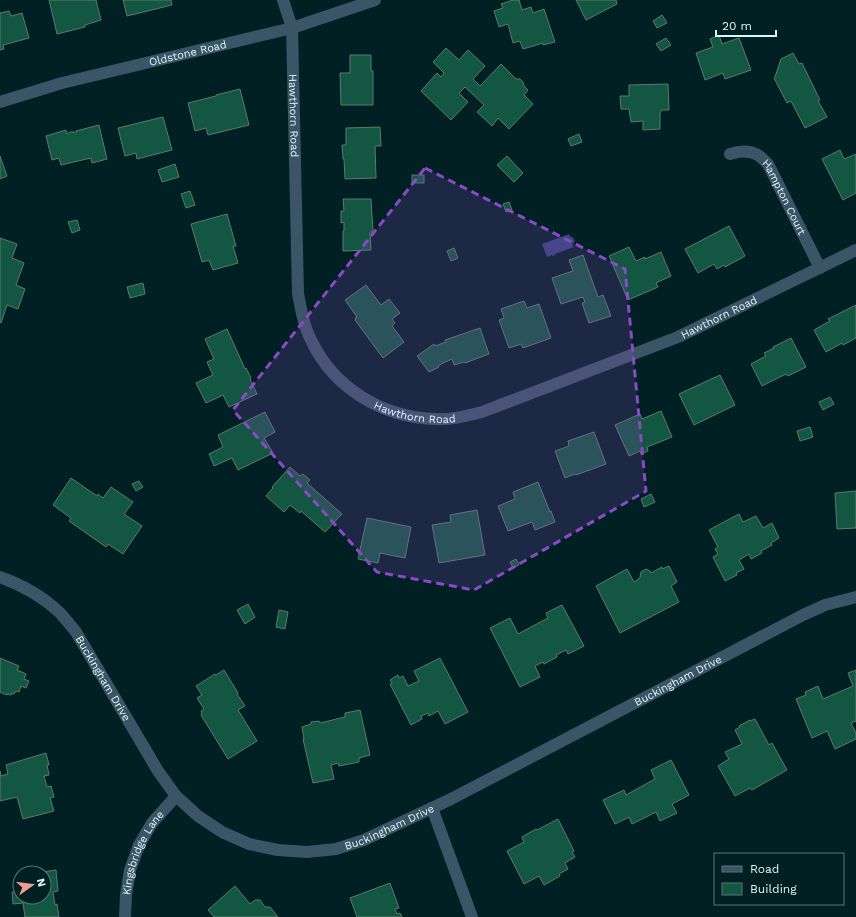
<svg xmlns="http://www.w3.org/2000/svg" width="856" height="917" font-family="'Work Sans',sans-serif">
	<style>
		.water { fill: #37447b }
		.building { fill: #135641; stroke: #5c7a6d }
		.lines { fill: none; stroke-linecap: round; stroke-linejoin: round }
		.minor { stroke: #3b5566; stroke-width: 12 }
		.marked { fill: #8a4ac7; fill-opacity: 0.2; stroke: #8a4ac7; stroke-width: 3; stroke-dasharray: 8 5; stroke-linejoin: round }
		.labels { text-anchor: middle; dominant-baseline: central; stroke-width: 3.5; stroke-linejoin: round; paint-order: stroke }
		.street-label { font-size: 11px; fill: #e1f4f5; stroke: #002023 }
	</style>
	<rect width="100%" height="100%" fill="#002023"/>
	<path class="water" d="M569,234L571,237H573L575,242L572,244L574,247L555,254V255L552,256V255L547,257L542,244Z"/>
	<g class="building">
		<path d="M49,0H96L101,20L85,25V27L57,34Z"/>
		<path d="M123,0H171L172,5L127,16Z"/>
		<path d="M513,0H519L522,10L531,7L533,13L544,9L555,42L543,45V43L523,49L520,41L513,43L508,24L499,27L494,11L503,8L501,4Z"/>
		<path d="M576,0H616L617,4L586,20Z"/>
		<path d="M9,11L11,16L22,13L29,38L3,45L4,49L0,50V13Z"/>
		<path d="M662,15L667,23L657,28L653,21Z"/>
		<path d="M719,35L722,44L739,38L751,70L725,79L723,73L705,80L696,53L713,47L710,39Z"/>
		<path d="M666,38L671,45L661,51L656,44Z"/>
		<path d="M446,48L459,60L468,50L485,66L473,79L480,86L501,64L516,79H520L523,82L524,86L528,90L524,95L533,104L509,129L498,118L492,126L477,112L484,105L465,87L459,93L468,102L451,120L421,91L437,73L441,77L444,73L433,62Z"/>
		<path d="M793,53L799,64L802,63L820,100L818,101L827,117L805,128L791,101L787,103L774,78L775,77L781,59Z"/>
		<path d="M350,55H371V71H373V105H341L340,73H350Z"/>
		<path d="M668,84L669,110H662L660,113V129L643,130V121L631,122L629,109H621L620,96H629V85Z"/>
		<path d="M240,89L249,125L208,135L206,128L195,131L188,103L216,96V95Z"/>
		<path d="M163,117L172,150L137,159L136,153L125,156L118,128Z"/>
		<path d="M99,125L107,159L92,163L91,158L61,165L59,158L52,160L46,136L66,130L67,134L70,132H77L76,131Z"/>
		<path d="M380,127L381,146H375L376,178L345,179L344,159H343L342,145H346V128Z"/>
		<path d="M579,134L582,142L571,146L568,139Z"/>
		<path d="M840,150L844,159L856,154V193L843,200L822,159Z"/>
		<path d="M0,156L7,176L0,179Z"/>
		<path d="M507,156L523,173L514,182L497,165Z"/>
		<path d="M175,164L179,177L162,182L158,170Z"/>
		<rect x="412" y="175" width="12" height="8"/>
		<path d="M190,191L195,205L186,208L181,194Z"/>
		<path d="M343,199H371L373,232H370L371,250L343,251V231H344V222L341,223V211H344Z"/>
		<path d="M509,202L512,210L506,212L503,204Z"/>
		<path d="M227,214L236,246H233L238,263L213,270L209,260L202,262L191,224Z"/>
		<path d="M77,220L80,230L72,233L68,222Z"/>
		<path d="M729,226L745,256L725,267L724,265L717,269L714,264L698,273L685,249Z"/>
		<path d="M0,238L17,244L12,258L24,263L16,285L25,289L18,309L7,305L1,323L0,322Z"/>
		<path d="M629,247L636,261L645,257V259L661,252L671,276L656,283L658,287L628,300L609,256Z"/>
		<path d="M454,248L458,258L451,261L447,251Z"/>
		<path d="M583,255L598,297L603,295L611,316L589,323L582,303L585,302L583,297L561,304L552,278L573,271L569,260Z"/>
		<path d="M143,283L145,294L130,298L127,287Z"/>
		<path d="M366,285L381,305L389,299L400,313L392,319L395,323L392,326L404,342L383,358L355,320L356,319L355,318L357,317L345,300Z"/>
		<path d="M524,301L527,308L539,304L551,338L523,348L521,344L509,348L499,320L504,318L501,309Z"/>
		<path d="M856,305V338L843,345L842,343L826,352L814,330L830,321L828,319Z"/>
		<path d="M480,328L489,354L465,363L464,362L454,365L452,359L443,363L438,366L439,367L429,372L417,356L434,344L435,346L446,342L445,340Z"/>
		<path d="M227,329L245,369L246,368L251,378L250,379L257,394L229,407L223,395L206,403L196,383L213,375L207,362L214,359L205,339Z"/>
		<path d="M791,338L806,367L788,376L786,374L762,386L751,364L766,356L764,353L774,348L773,347Z"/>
		<path d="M720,375L735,405L694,425L679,394Z"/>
		<path d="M830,397L834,404L823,410L819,402Z"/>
		<path d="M661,411L672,437L647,447L648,451L641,454L640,451L629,456L615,425L640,414L642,419Z"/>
		<path d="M265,412L275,432L264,438L273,453L238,470L232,458L214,466L209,454L223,447L218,435Z"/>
		<path d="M810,427L813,437L800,441L797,431Z"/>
		<path d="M594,432L606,464L576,475L575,474L565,478L555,451L569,446L568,441Z"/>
		<path d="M290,467L300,476L303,474L310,480L307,483L342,514L325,532L301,511L300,513L290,505L284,512L266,496L273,488L272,487Z"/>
		<path d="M71,478L97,496L98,494L103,498L111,487L133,502L124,514L142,526L123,554L108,544L106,547L69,521L71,518L53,505Z"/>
		<path d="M139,481L143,487L136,491L132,484Z"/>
		<path d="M538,482L550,512L551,511L555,522L535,530L532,522L508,531L498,506L515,499L513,492Z"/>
		<path d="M856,491V528L837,529L835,493Z"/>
		<path d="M651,494L655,502L644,507L641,499Z"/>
		<path d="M477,510L485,555L439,563L432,525L451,522L450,515Z"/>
		<path d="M739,514L743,522L756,516L763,528L772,523L779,538L771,543L772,545L761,551L762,553L751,559L749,554L739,560L744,569L736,573L737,575L725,581L713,557L718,554L715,549L718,547L709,530Z"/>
		<path d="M367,518L411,527L405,558L380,553L378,563L358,559Z"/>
		<path d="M516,559L519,565L513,568L510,562Z"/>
		<path d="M669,566L677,582L671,586L679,602L620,633L596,586L627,569L634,582L640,578V577L641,572L646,569L650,571L651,573L662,567V569Z"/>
		<path d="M248,604L255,617L245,624L237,610Z"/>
		<path d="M562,605L584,646L568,654L566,650L556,655L557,657L544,664L543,662L535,666L540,677L520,687L490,628L510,618L518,634L548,618L546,613Z"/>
		<path d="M279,610L288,612L285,629L276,627Z"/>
		<path d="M0,658L19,666L17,670L26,674L24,679L29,681L26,688L21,686L19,692L16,691L14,694L12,693L11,695L7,694V695L0,692Z"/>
		<path d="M440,658L468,712L445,724L438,711L429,716L428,713L421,716L422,719L411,725L390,684L392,683L390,680L398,675L399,678L403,676L408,686L419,681L414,671Z"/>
		<path d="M224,670L238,693L237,694L245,706L238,710L257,741L228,759L201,715L202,714L201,711L204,709L197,698L202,695L196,686L215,674L216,675Z"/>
		<path d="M856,670V721L851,723L856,733V739L835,749L827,731L812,738L796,699L806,695L805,692L818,686L823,699L853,686L848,673Z"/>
		<path d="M360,710L370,755L359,758V762L339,766L338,763L331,765L334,779L313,783L303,739H304L302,727L311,724V722L319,721L320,723L345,717V713Z"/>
		<path d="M755,719L769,745L772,743L787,770L752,790L750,788L735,796L718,766L729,759L725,752L742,744L735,730L740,727L739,726L750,720V721Z"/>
		<path d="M46,753L49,765H47L49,775L44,776L47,787L51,786L54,797L50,798L54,811L23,819L17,797L0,801V771L1,776L8,774L6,765Z"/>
		<path d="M671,760L689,795L672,804L677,813L660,821L656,812L632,824L629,817L615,824L603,800L624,790L626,795L655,779L651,770Z"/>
		<path d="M558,819L574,851L572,852L575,857L565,863L568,869L559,874L560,876L544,885L539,876L524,884L507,851L524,842L522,837L536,829L537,830Z"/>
		<path d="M56,870L58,891L53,892L55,905L57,904L59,917H25L23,903L13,904L12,892L20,891V897H44V873H35Z"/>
		<path d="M390,883L399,908L395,909L397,914L400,913L402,917H357L350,898Z"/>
		<path d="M235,886L250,904L255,900H260L265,907H270L278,917H214L208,910Z"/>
	</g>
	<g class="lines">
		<g class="minor">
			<path id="s1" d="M283,0L292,28L298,293C301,310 304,327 312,342C335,389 383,417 434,419C451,420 466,416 482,412L678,337L856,250"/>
			<path id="s2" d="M0,102L62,83L292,28L375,0"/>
			<path id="s3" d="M730,154C739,151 749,150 758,155C761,157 765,161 768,164L820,268"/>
			<path id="s4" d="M0,577C22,585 42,596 59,612C65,618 70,625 76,632L158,771L176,796L198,816L222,832L249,844L278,850L307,852L336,849L364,840L451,799L803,615L825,605L856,597"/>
			<path d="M432,808L472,917"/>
			<path id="s5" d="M125,917L126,895L130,870L139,845L152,823L176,796"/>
		</g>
	</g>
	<path class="marked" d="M425,168L625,269L646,491L474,590L377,572L233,410Z"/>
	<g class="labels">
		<g class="street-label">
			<text stroke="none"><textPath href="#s2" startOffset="194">Oldstone Road</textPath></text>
			<text stroke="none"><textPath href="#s1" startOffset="117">Hawthorn Road</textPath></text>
			<text stroke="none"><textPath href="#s3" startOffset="79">Hampton Court</textPath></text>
			<text stroke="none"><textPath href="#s1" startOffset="801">Hawthorn Road</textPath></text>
			<text stroke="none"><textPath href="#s1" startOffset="477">Hawthorn Road</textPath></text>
			<text stroke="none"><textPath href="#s4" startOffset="149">Buckingham Drive</textPath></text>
			<text stroke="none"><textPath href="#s4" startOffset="845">Buckingham Drive</textPath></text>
			<text stroke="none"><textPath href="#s4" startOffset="521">Buckingham Drive</textPath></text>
			<text stroke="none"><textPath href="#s5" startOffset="68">Kingsbridge Lane</textPath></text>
		</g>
	</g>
	<rect x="714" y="853" width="130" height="52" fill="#002023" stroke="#5a7577"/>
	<rect x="722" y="866" width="20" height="6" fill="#3b5566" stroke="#5a7577"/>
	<text x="750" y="873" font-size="12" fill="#e1f4f5">Road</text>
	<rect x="722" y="883" width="20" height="12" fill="#135641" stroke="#5a7577"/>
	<text x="750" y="893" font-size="12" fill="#e1f4f5">Building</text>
	<g transform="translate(32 885) rotate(76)"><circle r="19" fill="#002023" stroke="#5a7577"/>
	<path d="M0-3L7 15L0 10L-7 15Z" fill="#f59c91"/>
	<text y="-6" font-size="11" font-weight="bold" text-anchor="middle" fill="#e1f4f5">N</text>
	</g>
	<path d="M716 30v6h60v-6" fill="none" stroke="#e1f4f5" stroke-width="2"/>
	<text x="722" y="30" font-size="12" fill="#e1f4f5" stroke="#002023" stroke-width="3" paint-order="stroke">20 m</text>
</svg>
